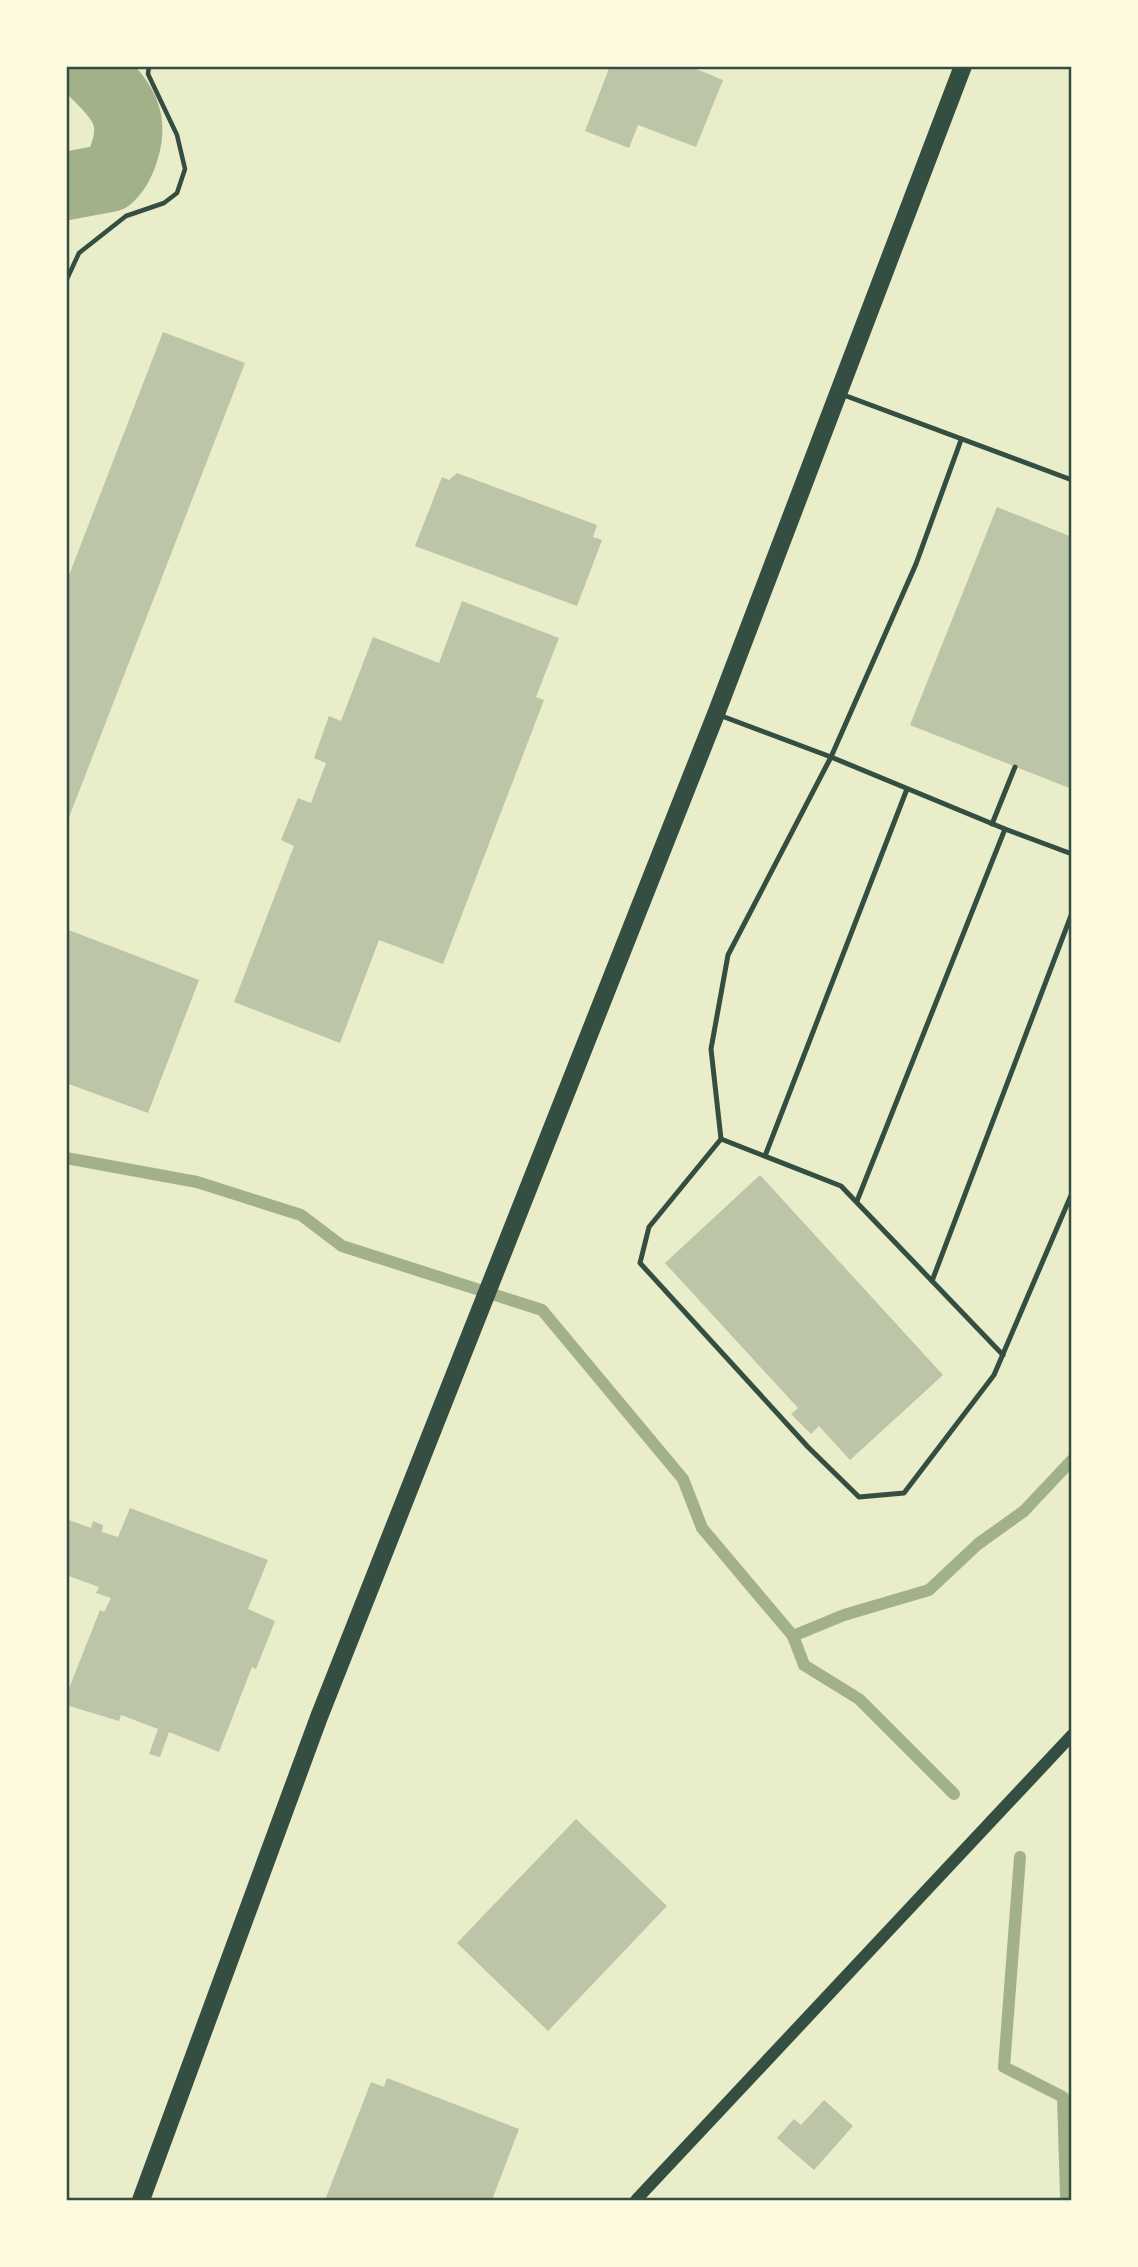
<svg xmlns="http://www.w3.org/2000/svg" width="1138" height="2267" font-family="Poppins,sans-serif">
	<style>
		.lines { fill: none; stroke-linecap: round; stroke-linejoin: round }
		.stream { stroke: #a3b18a; stroke-width: 12 }
		.river { stroke: #a3b18a; stroke-width: 68 }
		.building { fill: #bcc5a7 }
		.path { stroke: #344e41; stroke-width: 4.5 }
		.service { stroke: #344e41; stroke-width: 5 }
		.tertiary { stroke: #344e41; stroke-width: 12 }
		.primary { stroke: #344e41; stroke-width: 18 }
		.neatline { fill: none; stroke: #344e41; stroke-width: 2.5 }
	</style>
	<rect width="100%" height="100%" fill="#e9edc9"/>
	<g class="lines">
		<g class="stream">
			<path d="M66,1158L197,1182L301,1215L342,1246L542,1310L683,1479L702,1528L793,1636L844,1615L929,1590L978,1544L1024,1511L1072,1460"/>
			<path d="M793,1636L804,1665L859,1699L954,1794"/>
			<path d="M1020,1857L1004,2067L1063,2097L1066,2195L1072,2198"/>
		</g>
		<path class="river" d="M66,186L109,178C118,170 122,160 125,150C138,111 112,91 87,66"/>
	</g>
	<g class="building">
		<path d="M610,66H689L723,80L696,147L638,125L629,148L585,131Z"/>
		<path d="M163,332L245,363L66,825V583Z"/>
		<path d="M457,473L597,525L593,537L602,540L577,606L415,546L442,477L449,480Z"/>
		<path d="M997,507L1072,537V789L910,725Z"/>
		<path d="M462,601L559,638L536,697L544,700L443,964L379,940L340,1043L234,1002L294,846L281,840L298,798L311,803L326,763L314,758L329,716L341,721L373,637L439,663Z"/>
		<path d="M66,929L199,980L148,1113L66,1083Z"/>
		<path d="M760,1175L943,1375L850,1460L819,1426L811,1434L791,1414L798,1408L665,1263Z"/>
		<path d="M130,1508L268,1560L248,1609L275,1621L256,1669L252,1667L219,1752L169,1732L160,1757L149,1754L158,1729L121,1715L119,1721L66,1705V1696L100,1610L104,1612L111,1598L96,1593L99,1587L66,1575V1519L91,1528L93,1521L103,1525L102,1532L118,1537Z"/>
		<path d="M576,1819L667,1906L548,2031L457,1943Z"/>
		<path d="M387,2078L519,2129L492,2200H325L371,2082L384,2087Z"/>
		<path d="M824,2100L853,2126L814,2170L777,2138L794,2119L801,2125Z"/>
	</g>
	<g class="lines">
		<path class="path" d="M66,281L79,253L126,216L164,203L177,193L185,169L177,135L148,74L149,66"/>
		<g class="service">
			<path d="M841,394L1072,480"/>
			<path d="M961,440L916,564L831,757L1005,829"/>
			<path d="M719,715L831,757L728,955L711,1049L721,1139L649,1227L640,1263L808,1447L859,1497L904,1493L994,1375L1072,1193"/>
			<path d="M992,824L1015,767"/>
			<path d="M721,1139L841,1186L1003,1355"/>
			<path d="M765,1156L907,789"/>
			<path d="M857,1201L1005,829L1072,854"/>
			<path d="M932,1281L1072,913"/>
		</g>
		<path class="tertiary" d="M636,2200L1072,1735"/>
		<path class="primary" d="M141,2200L319,1717L716,714L963,66"/>
	</g>
	<rect width="1138" height="2267" fill="none" stroke="#fefae0" stroke-width="136"/>
	<rect x="68" y="68" width="1002" height="2131" class="neatline"/>
</svg>
